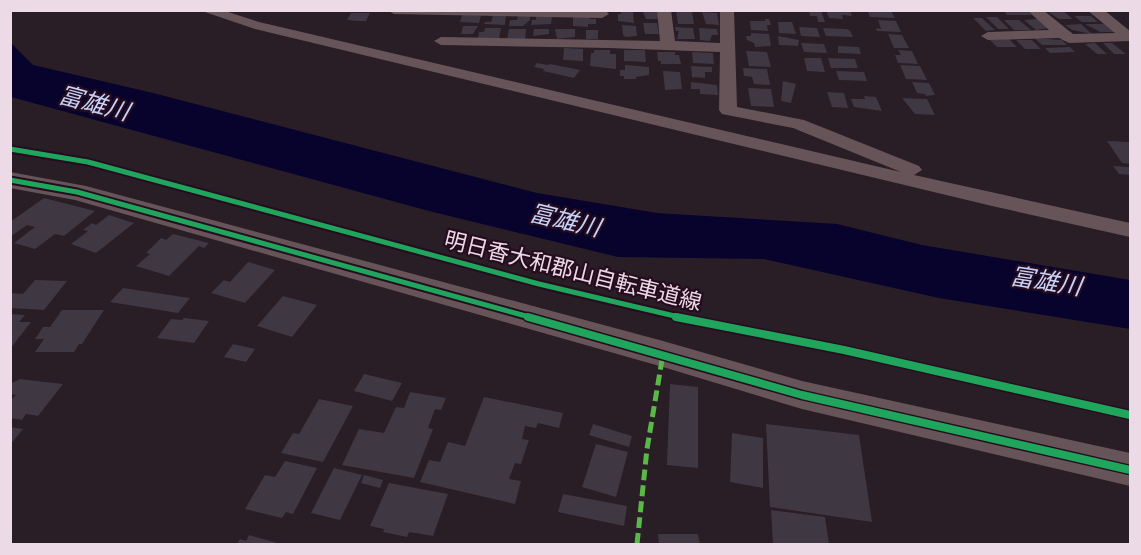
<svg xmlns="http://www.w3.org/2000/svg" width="1141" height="555" font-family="Figtree,'Noto Sans JP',sans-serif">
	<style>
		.water { fill: #07032c }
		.building { fill: #3f3741 }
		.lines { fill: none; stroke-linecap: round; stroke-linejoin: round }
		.minor { fill: #675459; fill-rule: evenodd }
		.tertiary { fill: #675459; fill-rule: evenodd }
		.quiet { stroke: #58b947; stroke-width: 5; stroke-dasharray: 11 5; stroke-linecap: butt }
		.cycleway-far1-casing { stroke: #250d1f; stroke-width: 9 }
		.cycleway-casing { stroke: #250d1f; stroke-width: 11 }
		.cycleway-far1 { stroke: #20a55d; stroke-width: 5 }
		.cycleway { stroke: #20a55d; stroke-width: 8 }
		.labels { text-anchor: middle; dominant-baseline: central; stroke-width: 4.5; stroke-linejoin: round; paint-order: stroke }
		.street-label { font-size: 22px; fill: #ecdae6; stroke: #250d1f }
		.water-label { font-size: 24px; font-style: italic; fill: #c7d3fa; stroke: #250d1f }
	</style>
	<rect width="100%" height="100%" fill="#291d26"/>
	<path class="water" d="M11,43L33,65L153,93L537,193L657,213L837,224L922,245L1130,280V329L939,298L764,259L618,257L429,211L11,97Z"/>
	<g class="building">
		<path d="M642,10L659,11L660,19H646Z"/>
		<path d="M809,10H821L825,22H818L817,16H810Z"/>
		<path d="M826,10H850L852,16L842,15L843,19L829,18Z"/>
		<path d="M867,10L891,11L895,18L870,17Z"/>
		<path d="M1003,10H1027L1032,15H1007Z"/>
		<path d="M1045,10H1062L1073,19H1059Z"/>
		<path d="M621,11H633L634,23L618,21V14H621Z"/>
		<path d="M676,11L692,12L694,24H678Z"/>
		<path d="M702,12L717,13L719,25L706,24Z"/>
		<path d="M351,13H370L366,21H357L347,20Z"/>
		<path d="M462,15H481L479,23L460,22Z"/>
		<path d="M493,15H506L505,25L484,24L485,22H491Z"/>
		<path d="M518,16H530V20L523,26H509L510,20H517Z"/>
		<path d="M536,16H552L551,24L531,25L532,20H536Z"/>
		<path d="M1074,16H1091L1098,22H1082Z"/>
		<path d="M573,17H590V19H596V24H588V27L573,26Z"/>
		<path d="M986,17H997L1009,29H998Z"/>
		<path d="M973,18H982L995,30L986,31Z"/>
		<path d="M765,19H769L771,25H767L768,31L751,30L750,21H765Z"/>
		<path d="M1038,19L1048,28L1036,30L1024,20Z"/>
		<path d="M878,20L896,21L901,32L877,31L876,28L881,29Z"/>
		<path d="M1004,20H1019L1031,30H1014Z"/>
		<path d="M778,22H792L796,34L779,33Z"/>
		<path d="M643,23H657L659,34H645Z"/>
		<path d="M1081,24L1092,34L1072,30L1065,25Z"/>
		<path d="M1085,24H1105L1115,32H1100Z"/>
		<path d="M622,25L636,26L637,36L626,37L623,35Z"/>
		<path d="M463,26H478L473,34H461Z"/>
		<path d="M675,27L693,28L695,39H677L679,31H676Z"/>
		<path d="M799,27L817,28L820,37L801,36Z"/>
		<path d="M485,28H501L499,39L478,38L479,32H484Z"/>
		<path d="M699,28L717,29L718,35H712L710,41L700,40Z"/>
		<path d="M823,28L847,29L850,31L853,37L826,36Z"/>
		<path d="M509,29H526L525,39H507Z"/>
		<path d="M534,29H549V34L533,36Z"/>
		<path d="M555,29H575V37L557,39Z"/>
		<rect x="586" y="30" width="12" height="9"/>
		<path d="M751,33L769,34L771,46L755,47L754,43L747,40L746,36H751Z"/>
		<path d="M888,34L902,35L909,48H894Z"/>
		<path d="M778,36L799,40L798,46L779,45Z"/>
		<path d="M1034,38L1062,40L1067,45H1042Z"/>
		<path d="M1009,39L1017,47H997L990,40Z"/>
		<path d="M1016,40H1032L1041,49H1025Z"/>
		<path d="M801,43L824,44L827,53L804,52Z"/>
		<path d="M1095,43L1107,54H1097L1085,44Z"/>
		<path d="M1103,43H1112L1126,54H1114Z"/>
		<path d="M838,46L859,47L861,54L838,53Z"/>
		<path d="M1070,47L1075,52L1050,53L1045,48Z"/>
		<path d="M564,48L583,49V61L563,60Z"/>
		<path d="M594,50H610V54H616V69L590,66L591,53H594Z"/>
		<path d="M624,50H645L646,62L624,61Z"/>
		<path d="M898,50L912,51L918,64L898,63L895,55H901Z"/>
		<path d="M746,51L767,52L771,67L749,66Z"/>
		<path d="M657,52H675V55H679L681,64H661V61H658Z"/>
		<path d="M692,52L713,53L714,64L693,63Z"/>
		<path d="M804,58H821L825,72L807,71Z"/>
		<path d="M828,58L855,59L858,68H831Z"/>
		<path d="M537,63L548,65L550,64L580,70L574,78L543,71L544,69L534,67Z"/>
		<path d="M625,65L649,67V75L636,77V79H624V76H620V70H625Z"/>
		<path d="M900,65L920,66L927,80L906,79Z"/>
		<path d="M691,66L712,67V72H705V78L692,77Z"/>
		<path d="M743,68L767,69L770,85L754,84L752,77L744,76Z"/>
		<path d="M663,71L680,72L682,89L665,90Z"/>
		<path d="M836,71L864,72L867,81L839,80Z"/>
		<path d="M783,81L796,84L791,103L781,101Z"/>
		<path d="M691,82L717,85L718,95L700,94V89H691Z"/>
		<path d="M912,82L929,83L935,95L926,96L925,94L917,93Z"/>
		<path d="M748,88L771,89L774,107L751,106Z"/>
		<path d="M827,92L844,93L848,108L832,107Z"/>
		<path d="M864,96L876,97L882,111L854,107L851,99H865Z"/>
		<path d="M902,98L927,99L935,115L915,114Z"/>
		<path d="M1107,141L1130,142V164L1122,163Z"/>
		<path d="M1113,166L1130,167V175L1119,174Z"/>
		<path d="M44,198L95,211L64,236L55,234L35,249L14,243L35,227L27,225L10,237V222Z"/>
		<path d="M109,215L134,223L96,253L71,244L88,231L83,230L92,223L96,225Z"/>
		<path d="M173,234L209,243L204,248L199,246L169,276L136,266L150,254L146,253L161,238L166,240Z"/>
		<path d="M248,262L275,270L245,303L211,293L224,280L230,282Z"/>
		<path d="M35,280L67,281L44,310L10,308L11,293L23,294Z"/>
		<path d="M123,288L190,298L178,313L110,302Z"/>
		<path d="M283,296L317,305L292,337L257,326Z"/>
		<path d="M62,310H104L82,344H79L74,352H35L44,339H35L43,327H50Z"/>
		<path d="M10,314L25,315L19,322H31L10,349Z"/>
		<path d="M184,318L209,321L194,343L157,338L171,319L182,320Z"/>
		<path d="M233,344L255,349L246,362L224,357Z"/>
		<path d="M364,374L402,383L392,401L354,391Z"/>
		<path d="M20,379L63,384L38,416L26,414L22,420L10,418V401L16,395L10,394V384Z"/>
		<path d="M670,384L698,387V468L667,465Z"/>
		<path d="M410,392L446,398L441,410L435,409L428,428L433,429L414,478L342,465L359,429L384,433L396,407L404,408Z"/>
		<path d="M484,397L563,413L559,428L538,423L536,428L525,426L522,439L529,440L521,464L515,463L509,479L521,481L515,504L420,482L429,460L440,462L448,442L465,446Z"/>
		<path d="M319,399L353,406L323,462L281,453L293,433L299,434Z"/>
		<path d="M593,424L632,436L629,447L589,435Z"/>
		<path d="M766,424L859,435L872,522L770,507Z"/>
		<path d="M10,427L23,429L10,445Z"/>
		<path d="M732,433L763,438V488L730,482Z"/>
		<path d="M596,444L628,452L616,497L582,487Z"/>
		<path d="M285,461L317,468L293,514L286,512L282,518L245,509L265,475L275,477Z"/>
		<path d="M334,468L362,475L340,520L311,513Z"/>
		<path d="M364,475L383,480L380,488L361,483Z"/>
		<path d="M389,483L448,494L433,536L409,532L407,537L383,532L384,529L370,526Z"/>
		<path d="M563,494L627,506L624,526L558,512Z"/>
		<path d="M771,510L825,517L829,544H773Z"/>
		<path d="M658,534H698L700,544H659Z"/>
		<path d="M249,535L281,544H237L240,539L246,541Z"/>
	</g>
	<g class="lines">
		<g class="minor">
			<path d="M199,10H222L259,22L901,172L793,128L722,114L719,110L720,52L609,48L441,45L434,41L441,37L660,41L657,10H671L675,41L720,43V10H734L737,107L804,120L919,166L922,170L914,175L1130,223V237L992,206L255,29Z"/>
			<path d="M387,10H605L609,14L602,18L394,14Z"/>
			<path d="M1027,10H1043L1073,34L1115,33L1087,10H1104L1130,31V41L1069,43L1059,38L988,40L981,36L988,32L1049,30Z"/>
		</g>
		<path class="tertiary" d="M10,172L86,186L663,341L802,381L1130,453V486L802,409L663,367L75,200L10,188Z"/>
		<path class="quiet" d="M637,544L647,449L663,354"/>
		<g class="cycleway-far1-casing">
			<g id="cycleway-far1">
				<path d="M10,149L88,162L539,284L683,318"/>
				<path d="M10,180L77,192L533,318"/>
			</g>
		</g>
		<g class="cycleway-casing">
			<g id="cycleway">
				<path d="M528,317L802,395L1130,470"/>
				<path d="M676,317L844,350L1130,415"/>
			</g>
		</g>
		<use href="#cycleway-far1" class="cycleway-far1"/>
		<use href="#cycleway" class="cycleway"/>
	</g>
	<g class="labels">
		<g class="street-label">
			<text transform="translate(573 271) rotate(14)">明日香大和郡山自転車道線</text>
		</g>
		<g class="water-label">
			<text transform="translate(94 103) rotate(15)">富雄川</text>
			<text transform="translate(565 220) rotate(13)">富雄川</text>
			<text transform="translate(1046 281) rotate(9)">富雄川</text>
		</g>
	</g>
	<rect width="1141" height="555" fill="none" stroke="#ecdae6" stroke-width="24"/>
</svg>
